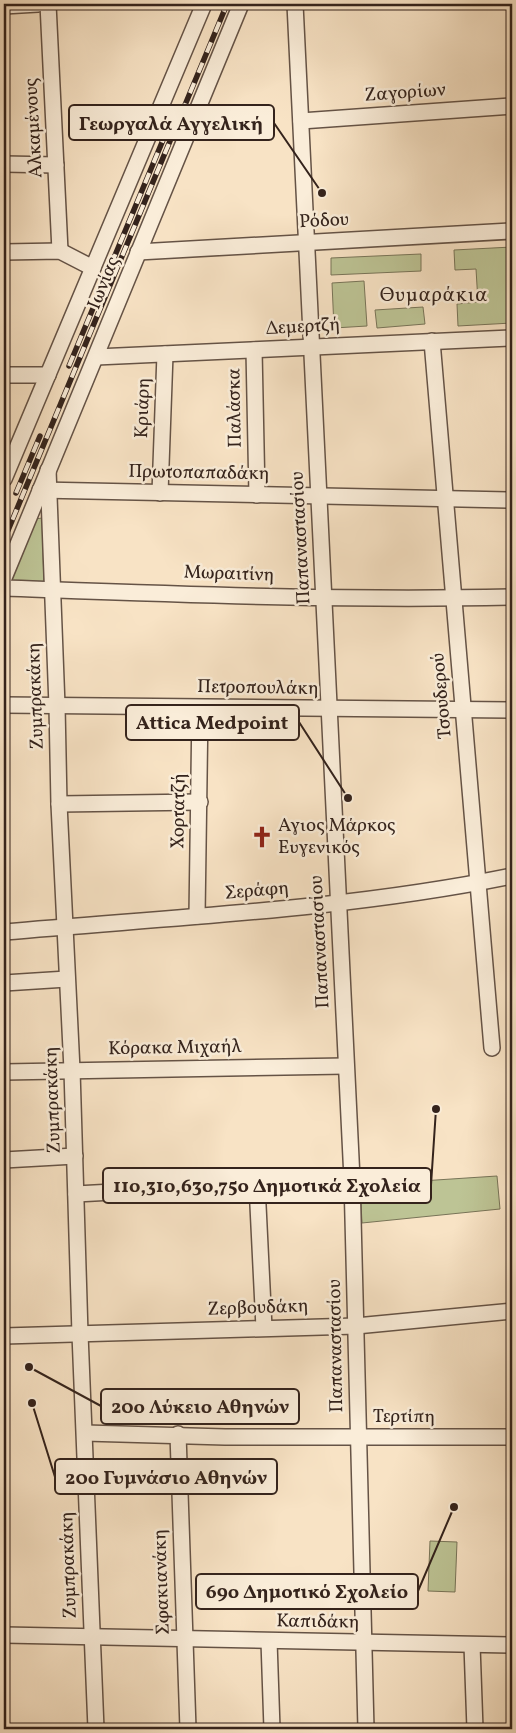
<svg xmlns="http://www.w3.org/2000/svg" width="516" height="1733" font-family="Vollkorn,serif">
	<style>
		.green { fill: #bdc495; stroke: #787458 }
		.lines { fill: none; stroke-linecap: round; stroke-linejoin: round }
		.minor-casing { stroke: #655346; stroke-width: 18 }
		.minor { stroke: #faedd9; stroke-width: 15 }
		.rail-casing { stroke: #34231c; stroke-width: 5.5 }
		.rail { stroke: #faedd9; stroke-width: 4; stroke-dasharray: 11; stroke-linecap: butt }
		.labels { text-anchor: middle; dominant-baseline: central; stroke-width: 5; stroke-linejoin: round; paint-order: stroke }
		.street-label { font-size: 19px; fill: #34231c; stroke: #faedd9 }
		.poi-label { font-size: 19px; fill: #34231c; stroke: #faedd9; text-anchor: start }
		.neighbourhood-label { font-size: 20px; letter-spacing: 1px; fill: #34231c; stroke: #faedd9 }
		.leader { fill: none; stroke: #34231c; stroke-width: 2 }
		.callout-dot { fill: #34231c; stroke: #faedd9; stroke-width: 2 }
		.callout { fill: #faedd9; stroke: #34231c; stroke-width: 2 }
		.callout-label { font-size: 20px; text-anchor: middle; font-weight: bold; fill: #34231c }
	</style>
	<rect width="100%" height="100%" fill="#f8e3c5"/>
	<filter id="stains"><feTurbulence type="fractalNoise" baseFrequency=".004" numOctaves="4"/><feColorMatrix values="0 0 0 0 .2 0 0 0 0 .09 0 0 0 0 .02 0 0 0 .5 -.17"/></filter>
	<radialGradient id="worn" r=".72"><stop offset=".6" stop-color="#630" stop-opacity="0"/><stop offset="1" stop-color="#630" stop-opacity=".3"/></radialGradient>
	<g class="green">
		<path d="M512,247V323L458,326L457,304L478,302L476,269L455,270L454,250Z"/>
		<path d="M421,254V271L331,275V258Z"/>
		<path d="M364,281L367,326L334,328L332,283Z"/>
		<path d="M423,307L425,324L377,328L375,310Z"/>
		<path d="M42,518L44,584L7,585L35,519Z"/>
		<path d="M497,1176L500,1209L362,1223L360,1185Z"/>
		<path d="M430,1541L457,1542L455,1592L428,1591Z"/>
	</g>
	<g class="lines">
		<g class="minor-casing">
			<g id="minor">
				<path d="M48,4L60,251"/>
				<path d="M295,4L352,1179L366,1729"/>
				<path d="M4,6L38,4"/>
				<path d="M301,121L512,106"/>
				<path d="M4,164L56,165"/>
				<path d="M4,252L60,251L93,268"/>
				<path d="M138,252L512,231"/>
				<path d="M432,341L492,1048"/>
				<path d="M254,350L257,495"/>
				<path d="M96,357L512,338"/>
				<path d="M4,375H48"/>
				<path d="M48,470L57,706L59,804L72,1070L80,1334L96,1729"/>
				<path d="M4,479L204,4"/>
				<path d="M40,490L508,500"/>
				<path d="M160,493L165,354"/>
				<path d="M4,578L241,4"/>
				<path d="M4,588C173,594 343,601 512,597"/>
				<path d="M4,705L512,710"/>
				<path d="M59,804L200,802"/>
				<path d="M197,916L200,708"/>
				<path d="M4,932C173,917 345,910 512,876"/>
				<path d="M4,983L67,979"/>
				<path d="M4,1072L346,1066"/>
				<path d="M4,1160L75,1156"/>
				<path d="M257,1185L264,1328"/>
				<path d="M76,1194L352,1179"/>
				<path d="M4,1336L356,1326L512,1311"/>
				<path d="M85,1433L225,1437H512"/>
				<path d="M178,1434L188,1729"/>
				<path d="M4,1635L512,1645"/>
				<path d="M269,1641L272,1729"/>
				<path d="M472,1645L475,1729"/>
			</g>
		</g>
		<use href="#minor" class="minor"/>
		<g class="rail-casing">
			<g id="rail">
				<path d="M69,366L163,140"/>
				<path d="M16,493L40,436"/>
				<path d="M4,540L227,4"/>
			</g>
		</g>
		<use href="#rail" class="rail"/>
	</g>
	<defs>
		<g id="church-bare" transform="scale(1.725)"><path d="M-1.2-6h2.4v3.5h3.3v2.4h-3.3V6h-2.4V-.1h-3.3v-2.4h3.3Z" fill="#8f2418" stroke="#faedd9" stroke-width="2.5" paint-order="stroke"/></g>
	</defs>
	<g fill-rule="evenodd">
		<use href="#church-bare" x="262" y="837"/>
	</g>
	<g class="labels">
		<g class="street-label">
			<text transform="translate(405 93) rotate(-4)">Ζαγορίων</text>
			<text transform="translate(34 128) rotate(-93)">Αλκαμένους</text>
			<text transform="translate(324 221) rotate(-3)">Ρόδου</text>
			<text transform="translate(104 283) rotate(-68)">Ιωνίας</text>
			<text transform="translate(303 327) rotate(-3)">Δεμερτζή</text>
			<text transform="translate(143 408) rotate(-88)">Κριάρη</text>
			<text transform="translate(235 408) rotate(-91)">Παλάσκα</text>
			<text transform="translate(199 473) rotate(1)">Πρωτοπαπαδάκη</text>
			<text transform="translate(301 538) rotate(-93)">Παπαναστασίου</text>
			<text transform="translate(229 574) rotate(2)">Μωραιτίνη</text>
			<text transform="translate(258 688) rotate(1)">Πετροπουλάκη</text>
			<text transform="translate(36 696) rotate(-92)">Ζυμπρακάκη</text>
			<text transform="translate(442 696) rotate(-95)">Τσουδερού</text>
			<text transform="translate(179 811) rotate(-89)">Χορτατζή</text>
			<text transform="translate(257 891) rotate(-5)">Σεράφη</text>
			<text transform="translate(320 942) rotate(-93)">Παπαναστασίου</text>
			<text transform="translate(175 1048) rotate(-1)">Κόρακα Μιχαήλ</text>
			<text transform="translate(53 1100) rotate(-92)">Ζυμπρακάκη</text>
			<text transform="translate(258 1308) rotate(-2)">Ζερβουδάκη</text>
			<text transform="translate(336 1346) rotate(-91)">Παπαναστασίου</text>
			<text x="404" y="1417">Τερτίπη</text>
			<text transform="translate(69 1565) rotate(-92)">Ζυμπρακάκη</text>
			<text transform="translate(162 1582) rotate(-92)">Σφακιανάκη</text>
			<text transform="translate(318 1622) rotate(1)">Καπιδάκη</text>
		</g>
		<g class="poi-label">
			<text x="278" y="826">Αγιος Μάρκος<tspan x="278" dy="22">Ευγενικός</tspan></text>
		</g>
		<g class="neighbourhood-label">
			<text x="434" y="296">Θυμαράκια</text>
		</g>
	</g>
	<path class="leader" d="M322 193L274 123M348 798L299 722M436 1109L431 1185M29 1367L101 1406M32 1403L55 1477M454 1507L418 1591"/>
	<g class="callout-dot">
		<circle cx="322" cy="193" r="5"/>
		<circle cx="348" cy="798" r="5"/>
		<circle cx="436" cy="1109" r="5"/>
		<circle cx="29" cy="1367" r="5"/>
		<circle cx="32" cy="1403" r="5"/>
		<circle cx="454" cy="1507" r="5"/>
	</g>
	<g class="callout">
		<rect x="69" y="105" width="205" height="35" rx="5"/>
		<rect x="126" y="705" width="173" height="35" rx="5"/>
		<rect x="103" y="1168" width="328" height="35" rx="5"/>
		<rect x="101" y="1389" width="198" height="35" rx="5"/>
		<rect x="55" y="1459" width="222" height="35" rx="5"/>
		<rect x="196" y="1574" width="222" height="35" rx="5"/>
	</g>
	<g class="callout-label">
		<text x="171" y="130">Γεωργαλά Αγγελική</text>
		<text x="212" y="729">Attica Medpoint</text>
		<text x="267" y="1192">11ο,31ο,63ο,75ο Δημοτικά Σχολεία</text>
		<text x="200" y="1413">20ο Λύκειο Αθηνών</text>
		<text x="166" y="1484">20ο Γυμνάσιο Αθηνών</text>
		<text x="307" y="1598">69ο Δημοτικό Σχολείο</text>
	</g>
	<rect width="516" height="1733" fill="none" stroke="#f8e3c5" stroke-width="20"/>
	<rect x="5" y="5" width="506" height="1723" fill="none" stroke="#34231c" stroke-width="2.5"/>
	<rect x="10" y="10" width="496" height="1713" fill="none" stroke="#34231c"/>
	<rect width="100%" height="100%" filter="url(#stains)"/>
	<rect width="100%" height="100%" fill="url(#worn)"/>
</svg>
